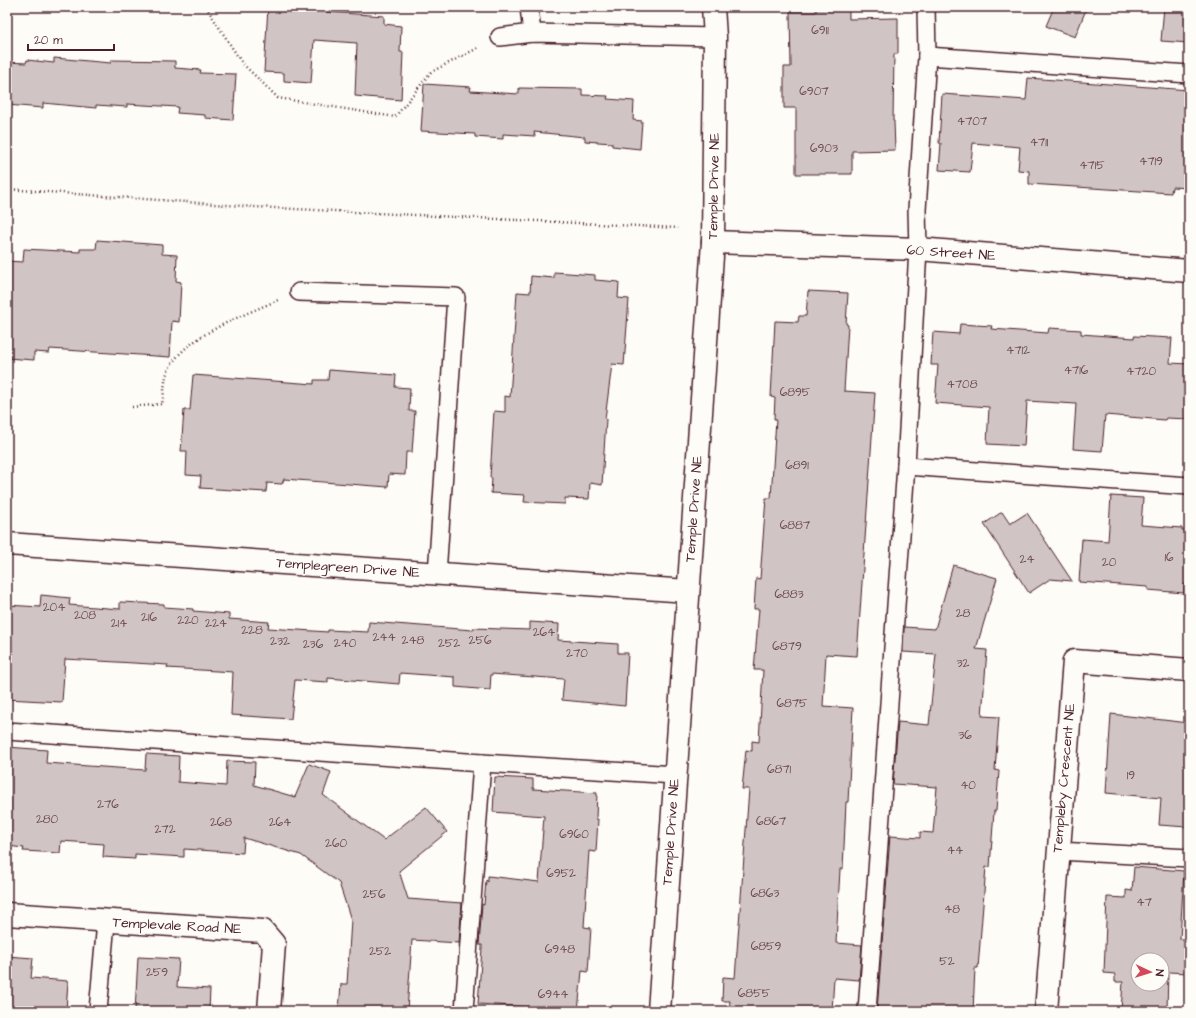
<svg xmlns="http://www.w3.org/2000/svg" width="1196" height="1018" font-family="'Architects Daughter',sans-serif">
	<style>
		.building { fill: #d0c5c4; stroke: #4a1f2b; fill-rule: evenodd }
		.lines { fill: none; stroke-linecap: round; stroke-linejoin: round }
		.service-casing { stroke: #4a1f2b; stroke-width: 20 }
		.minor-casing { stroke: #4a1f2b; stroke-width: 25 }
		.tertiary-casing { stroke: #4a1f2b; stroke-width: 25 }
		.path { stroke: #4a1f2b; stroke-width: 2.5; stroke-dasharray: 1 3; stroke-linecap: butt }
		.service { stroke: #fdfcf7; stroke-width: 17 }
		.minor { stroke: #fdfcf7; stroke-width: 22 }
		.tertiary { stroke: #fdfcf7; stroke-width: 22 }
		.labels { text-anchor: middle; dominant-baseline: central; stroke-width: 3; stroke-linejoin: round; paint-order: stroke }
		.number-label { font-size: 12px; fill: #6c4851 }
		.street-label { font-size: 14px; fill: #4a1f2b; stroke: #fdfcf7 }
	</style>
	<rect width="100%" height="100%" fill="#fdfcf7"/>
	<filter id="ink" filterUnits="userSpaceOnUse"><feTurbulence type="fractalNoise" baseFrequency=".025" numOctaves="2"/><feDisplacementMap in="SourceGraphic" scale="8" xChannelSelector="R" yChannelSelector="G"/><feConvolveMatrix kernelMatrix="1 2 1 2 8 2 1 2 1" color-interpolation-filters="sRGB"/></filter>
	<g filter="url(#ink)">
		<g class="building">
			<path d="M268,7H314V11L384,16V24L401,26L400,52H403L401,100L355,96L357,43L314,40L311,83L284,81V73L264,72Z"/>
			<path d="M816,7H849V19L898,18V54H894L893,121H894L895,150L852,151V174H796V108H784V67H791L790,12H816Z"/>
			<path d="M1054,7H1087L1075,37L1046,26Z"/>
			<path d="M1164,7L1189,8V43L1161,41Z"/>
			<path d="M54,58L111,63V60L175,61V68L201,70L200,73L236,74L233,120L205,118V115L177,113L178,107L127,104V107L96,105V108L43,103V108L7,105V62L26,63L27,60L54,63Z"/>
			<path d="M1028,78L1189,90V188L1172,187L1171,193L1029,184V171L1018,170L1020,147L973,143L970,172L939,170L941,143H939L942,94L1026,100Z"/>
			<path d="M424,84L471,87L470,91L519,94V88L582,89V95L608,96L607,99L634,101L633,120L642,121L640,149L612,146V143L585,141V137L534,132L535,136L503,134V139L475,137V134L421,131Z"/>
			<path d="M97,240L162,245V254L177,255L176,281L181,282L179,322L172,321L170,357L50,349L49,353L34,352V360L7,358V261L23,262L24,249L80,252V249H96Z"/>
			<path d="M554,272L595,275V280L619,282L618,298L629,299L624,365L612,364L605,419H606L602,485L590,483L589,499L565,498V504L524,502L525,495L491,493L492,478H490L494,411L505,412V396L510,397L517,292L530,293L531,276L554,278Z"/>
			<path d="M808,291L848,293L846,324L848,325L844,391L875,393L857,656L826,654L823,706L853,708L848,802H846L843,869H840L836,943L862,945L859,980L834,978L832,1011H729L730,1001H722L723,977L735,978L749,789H742L746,750L752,751V741L759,742L763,670H754L759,609H754L756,578L760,579L766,498H771L776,419H774L775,398L771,397L775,321L798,322L799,316H806Z"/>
			<path d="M960,324L992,326L991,329L1048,333L1049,328L1081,330V334L1134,338V336L1172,338L1170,363L1189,364V419L1166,418L1165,420L1105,415L1102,451L1073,449L1076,404L1027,401L1024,446L987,444L989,407L935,403L938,365H931L933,332L959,334Z"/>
			<path d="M329,370L396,375L395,387L410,388L409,411H415L412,452H406L405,475L389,474L388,487L284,479L282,484L267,483L266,492L200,488L201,476L186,475L187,451H181L184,410H190L193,375L314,384V380H328Z"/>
			<path d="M1111,496L1143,498L1141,525L1182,528V530H1189V584H1184V593L1148,590V587L1079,582L1082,539L1108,541Z"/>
			<path d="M1002,512L1010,524L1027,513L1072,581L1050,579L1029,593L984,524Z"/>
			<path d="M953,565L997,578L976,649L987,650L982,716L999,717L995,770L999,771L996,811H994L990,867H986L978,968H975L973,1011H877L890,836L920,838V832L933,833L937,787L893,784L898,722L929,725L936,654L903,652L904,627L935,629Z"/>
			<path d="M41,595L70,598L69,605L120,609V602L164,604V607L193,609V611L229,614V619L269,622L268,628L328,632V630L368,632L369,622L473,630V628L530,630V622L559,624L558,640L618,644V653H628L625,706L562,700L564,679L491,674L490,690L455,687V677L400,673L399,684L328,678V682L295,680L291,719L231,715L233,672L167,668L168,665L65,659L62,702L7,699V605L40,607Z"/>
			<path d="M1111,714L1189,723V799L1187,827L1159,825L1161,798L1106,793Z"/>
			<path d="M7,747L47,750L46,763L145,770L146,754L179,756L178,782L226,786L227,761L255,762L254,785L295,797L309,764L331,772L323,795L384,840L426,807L447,832L399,871L408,899L462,903L459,943L412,940L407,1011H339L341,984H347L351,920L339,883L301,855L244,838L243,853L184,849V857L135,854V859L103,857L104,844L61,841L60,853L23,851L24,848L7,846Z"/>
			<path d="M495,777L533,779V789L597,793L596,819H598L596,852L589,851L584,927L591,928L588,972L582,971L578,1011H529L530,1007L478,1004L482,948V945H479L482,904L484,905L486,880L488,882V876L539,882L544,816L493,812Z"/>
			<path d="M1134,867L1184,871L1180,939H1189V973L1168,972L1167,1011H1121L1123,982H1115V974L1104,973L1107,897L1126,898V890L1132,891ZM1138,960H1162V984H1138Z"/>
			<path d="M7,956L33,958L31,978L68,981L66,1011L7,1008Z"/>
			<path d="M138,957L179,959L177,987L210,989L209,1011H135Z"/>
		</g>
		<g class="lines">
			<g class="service-casing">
				<g id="service">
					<path d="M529,7L532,33"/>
					<path d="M500,37L532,33L715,37"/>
					<path d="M927,56L1189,74"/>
					<path d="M299,292L456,297L437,574"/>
					<path d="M906,466L1189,486"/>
					<path d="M7,731L482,763L464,1011"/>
					<path d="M482,763L676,775"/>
					<path d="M1058,851L1189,858"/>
					<path d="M98,1011L106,922"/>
					<path d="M867,1011L906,466L918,249L917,210L927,56L926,7"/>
				</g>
			</g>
			<g class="minor-casing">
				<g id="minor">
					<path d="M713,242L918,249L1189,271"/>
					<path d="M7,544L688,591"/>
					<path d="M7,914L263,931L274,944L269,1011"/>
					<path d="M1046,1011L1074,661L1189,670"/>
				</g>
			</g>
			<g class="tertiary-casing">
				<path id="tertiary" d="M659,1011L713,242L715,37L713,7"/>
			</g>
			<g class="path">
				<path d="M206,7L242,63L278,98L395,117L431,72L480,47"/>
				<path d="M7,189L255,207L678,228"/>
				<path d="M132,407L162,404C164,395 164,385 166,376C177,338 245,315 278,300"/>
			</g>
			<use href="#service" class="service"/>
			<use href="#minor" class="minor"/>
			<use href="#tertiary" class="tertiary"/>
		</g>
	</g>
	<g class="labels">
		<g class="number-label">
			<text x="820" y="30">6911</text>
			<text x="814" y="91">6907</text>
			<text x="972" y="121">4707</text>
			<text x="1039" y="142">4711</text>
			<text x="824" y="148">6903</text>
			<text x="1151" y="161">4719</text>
			<text x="1092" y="165">4715</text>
			<text x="1018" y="350">4712</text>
			<text x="1076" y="370">4716</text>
			<text x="1141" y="371">4720</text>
			<text x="962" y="384">4708</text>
			<text x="795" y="392">6895</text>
			<text x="797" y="465">6891</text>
			<text x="795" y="525">6887</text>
			<text x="1169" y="557">16</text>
			<text x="1027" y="559">24</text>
			<text x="1109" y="562">20</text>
			<text x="789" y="594">6883</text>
			<text x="54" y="607">204</text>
			<text x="963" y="613">28</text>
			<text x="85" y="615">208</text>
			<text x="149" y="617">216</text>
			<text x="188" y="620">220</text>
			<text x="119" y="623">214</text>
			<text x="216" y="623">224</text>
			<text x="252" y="630">228</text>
			<text x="544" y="632">264</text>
			<text x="384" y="637">244</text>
			<text x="413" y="640">248</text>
			<text x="480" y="640">256</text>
			<text x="280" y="641">232</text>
			<text x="345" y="643">240</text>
			<text x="449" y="643">252</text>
			<text x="313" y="644">236</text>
			<text x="787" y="646">6879</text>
			<text x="577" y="653">270</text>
			<text x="963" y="663">32</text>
			<text x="792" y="703">6875</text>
			<text x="965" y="735">36</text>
			<text x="779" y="769">6871</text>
			<text x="1131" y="775">19</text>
			<text x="968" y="785">40</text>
			<text x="108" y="804">276</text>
			<text x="47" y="819">280</text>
			<text x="771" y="821">6867</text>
			<text x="221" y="822">268</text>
			<text x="280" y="822">264</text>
			<text x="165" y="829">272</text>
			<text x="574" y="834">6960</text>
			<text x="336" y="843">260</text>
			<text x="955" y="850">44</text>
			<text x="561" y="873">6952</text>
			<text x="765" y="893">6863</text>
			<text x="374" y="894">256</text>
			<text x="1144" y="902">47</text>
			<text x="952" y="909">48</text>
			<text x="766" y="946">6859</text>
			<text x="560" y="949">6948</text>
			<text x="380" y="951">252</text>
			<text x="947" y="961">52</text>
			<text x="157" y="972">259</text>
			<text x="754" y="993">6855</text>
			<text x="553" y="994">6944</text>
		</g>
		<g class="street-label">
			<text transform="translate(714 186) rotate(-89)">Temple Drive NE</text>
			<text transform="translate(951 253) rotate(4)">60 Street NE</text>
			<text transform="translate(694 509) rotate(-86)">Temple Drive NE</text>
			<text transform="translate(348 568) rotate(4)">Templegreen Drive NE</text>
			<text transform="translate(1064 778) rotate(-85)">Templeby Crescent NE</text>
			<text transform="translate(671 832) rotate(-86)">Temple Drive NE</text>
			<text transform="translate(177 926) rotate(3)">Templevale Road NE</text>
		</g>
	</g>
	<rect width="1196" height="1018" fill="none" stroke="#fdfcf7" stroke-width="24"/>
	<rect x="12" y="12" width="1172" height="994" fill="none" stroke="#4a1f2b" stroke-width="1.5" filter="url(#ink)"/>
	<g transform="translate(1150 972) rotate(94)"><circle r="19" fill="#fdfcf7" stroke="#b5a4a5"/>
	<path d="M0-3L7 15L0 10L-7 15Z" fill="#d1495b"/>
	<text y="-6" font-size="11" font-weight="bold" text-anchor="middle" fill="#4a1f2b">N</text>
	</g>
	<path d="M28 44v6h86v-6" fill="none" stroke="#4a1f2b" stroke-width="2"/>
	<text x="34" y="44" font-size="12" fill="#4a1f2b" stroke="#fdfcf7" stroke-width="3" paint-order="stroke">20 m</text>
</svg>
